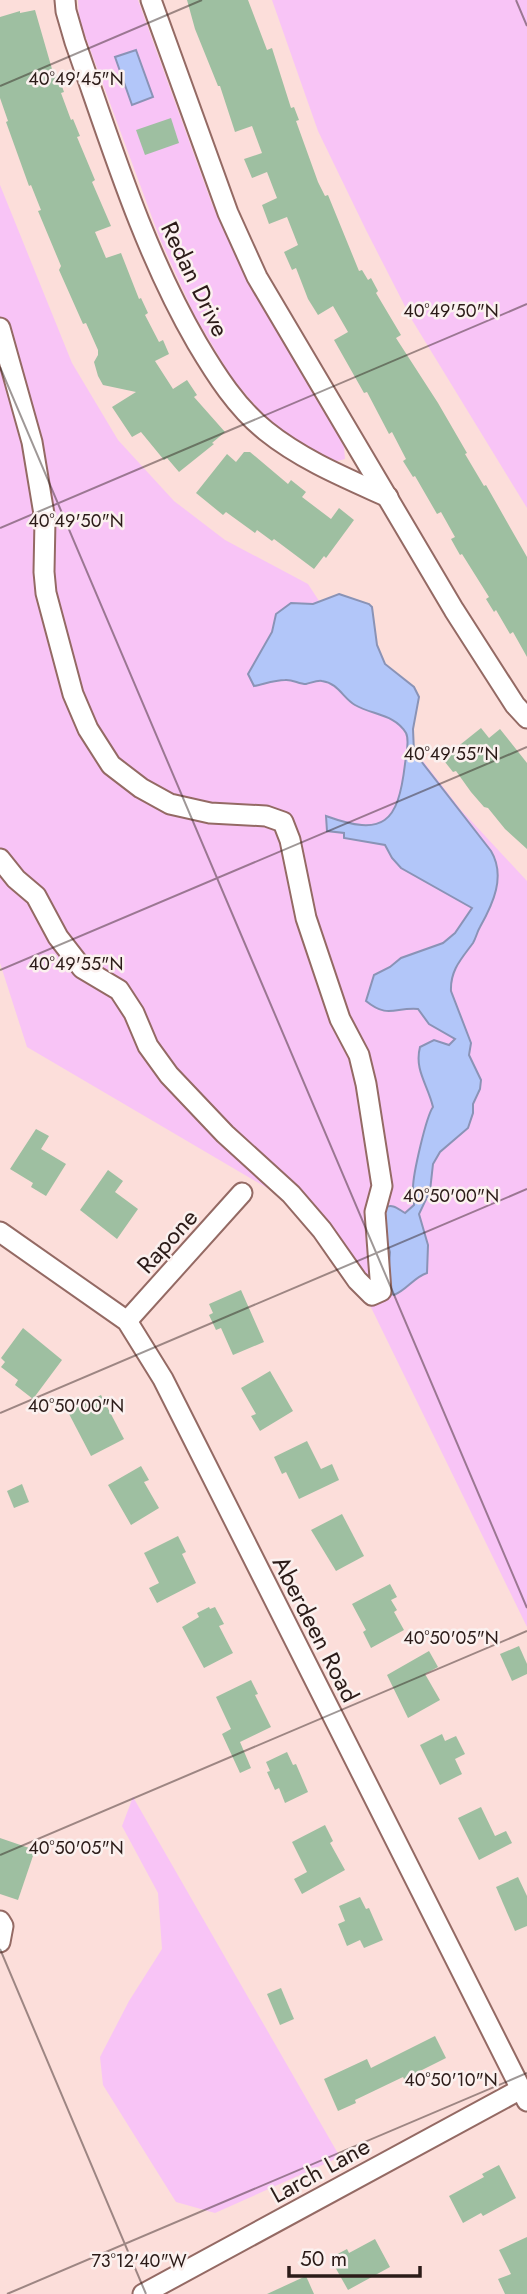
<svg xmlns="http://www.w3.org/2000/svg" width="527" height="2294" font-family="Jost,sans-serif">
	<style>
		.green { fill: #f8c4f6 }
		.water { fill: #b2c6f9; stroke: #8a93b6; stroke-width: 2 }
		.building { fill: #9ebfa1 }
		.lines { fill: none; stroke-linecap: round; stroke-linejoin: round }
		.minor-casing { stroke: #946a64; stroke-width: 23 }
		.minor { stroke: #fff; stroke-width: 19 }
		.ticks { fill: none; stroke: #2b1b18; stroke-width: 2; stroke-opacity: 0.45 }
		.labels { text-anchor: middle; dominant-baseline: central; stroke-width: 5; stroke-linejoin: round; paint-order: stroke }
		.street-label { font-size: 24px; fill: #2b1b18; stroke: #fbf1ef }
		.ticks-label { font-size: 18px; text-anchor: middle; fill: #2b1b18; stroke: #fbf1ef; stroke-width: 5; stroke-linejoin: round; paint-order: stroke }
	</style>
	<rect width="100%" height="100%" fill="#fcdeda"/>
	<g class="green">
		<path d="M78,0H138L212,204L241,264L327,413L344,447L345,459L337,461L322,457L270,423L231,377L194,314L160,239L79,19Z"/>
		<path d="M272,0H527V508L412,320L366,230L318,131Z"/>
		<path d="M0,185L72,363L118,440L174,501L225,540L308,584L423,761L461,810L527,881V1627L364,1293L320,1219L27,1047L0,963Z"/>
		<path d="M133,1797L340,2157L215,2213L176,2202L103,2085L100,2057L129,2001L162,1949L158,1893L122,1826Z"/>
	</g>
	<g class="water">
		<path d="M136,50L153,97L132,105L115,57Z"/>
		<path d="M339,594L369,604L372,607L377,645L385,664L414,687L419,697L413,729L414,752L491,851C506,876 493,904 480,927C477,932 476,938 473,943C462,958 450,970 451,991L471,1043L469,1055L481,1080L480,1089L473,1104V1113L468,1128L440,1152L433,1164L430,1191L419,1214L428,1245L427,1273C414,1277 407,1290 394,1295L387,1292L390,1252L380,1220L384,1208C393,1203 398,1209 405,1213L414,1205C414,1199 413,1194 413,1188C413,1174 426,1117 433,1107C428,1085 414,1070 420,1047L434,1040L449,1045L455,1039L429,1024L418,1009C395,1007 388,1019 366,1001L374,975L390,967L401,958L443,943L455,933L472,908L401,868L392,858L385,845L344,838V833L327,831L326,816C384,837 398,823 405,764C406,755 410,741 406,733C395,714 372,715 355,705C343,698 338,683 322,681C317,680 311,683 306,684C299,684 292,679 285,680C275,680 264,684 254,686L248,674L272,632L276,614L291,603L313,604Z"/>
	</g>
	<g class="building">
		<path d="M187,0H248L267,50L272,48L291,108L294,107L299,120L296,121L318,182L325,196L328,195L359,271L362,270L368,280L371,278L378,291L376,293L401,335L396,338L438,403L467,453L465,454L484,486L486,485L527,557V657L513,632L510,634L496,610L494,612L486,599L489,597L462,554L460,555L456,548L451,539L455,537L441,512L437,514L415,476L413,477L403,461L406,459L392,432L389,434L367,392L364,393L334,340L348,332L333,306L318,315L308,299L296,268L292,270L284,252L298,245L287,217L269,224L262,205L277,198L267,172L252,178L244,159L262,153L252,126L235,132L220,86H218L195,29Z"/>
		<path d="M35,10L54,76L58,75L64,92L61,93L71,120L73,119L80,136L77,137L95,180L92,182L111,226L95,232L106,258L121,253L139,299L141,298L148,313L145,315L159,342L163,340L169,354L155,361L173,389L187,380L197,395L194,397L225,432L212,443L214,444L179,472L167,458L164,460L141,432L132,437L112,407L136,392L103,385L98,376L94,362L98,355V350L86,323L83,324L59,270L61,266L38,211L41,210L31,185L29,186L6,122L8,121L0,98V17L20,11V13Z"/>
		<path d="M171,118L179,143L145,155L136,130Z"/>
		<path d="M244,452H250L288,484L291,480L306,492L302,497L331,519L339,508L354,520L326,558L324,556L314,569L274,539L272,541L257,530L255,533L226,512L223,515L196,493L227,454L236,462Z"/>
		<path d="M481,728L489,738L500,729L527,763V849L505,829L488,808L484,807L471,792L456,771L453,772L445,762L446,756Z"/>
		<path d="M36,1129L49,1136L41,1149L66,1164L46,1196L31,1187L33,1183L10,1169Z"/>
		<path d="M108,1170L123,1181L115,1192L138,1209L117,1239L80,1210Z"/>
		<path d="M241,1290L264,1342L233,1355L221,1328L216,1330L209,1315L213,1313L209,1304Z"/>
		<path d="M23,1328L62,1360L33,1399L15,1385L18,1380L1,1367L5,1362L1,1358Z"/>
		<path d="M270,1371L293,1411L260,1431L251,1416L256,1414L241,1388Z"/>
		<path d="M101,1395L124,1439L91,1456L68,1412Z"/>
		<path d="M307,1441L321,1469L332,1464L339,1480L299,1499L286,1472L282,1474L274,1457Z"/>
		<path d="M141,1466L149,1480L144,1482L159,1508L131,1525L108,1485Z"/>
		<path d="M22,1484L29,1502L14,1508L7,1491Z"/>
		<path d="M342,1514L364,1556L336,1571L311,1530Z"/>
		<path d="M178,1536L186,1552L182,1554L196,1583L157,1603L149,1588L159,1583L144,1553Z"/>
		<path d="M390,1584L397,1597L391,1600L397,1610L394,1612L404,1630L371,1648L363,1632L366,1630L352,1604Z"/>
		<path d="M209,1607L210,1609L215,1607L224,1624L219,1626L233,1653L204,1668L182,1627L199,1617L197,1613Z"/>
		<path d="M519,1646L527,1664V1674L512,1681L500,1654Z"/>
		<path d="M429,1651L438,1667L425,1674L440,1700L408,1718L387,1675Z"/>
		<path d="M251,1680L258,1694L255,1695L271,1727L240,1742L251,1768L240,1773L222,1734L231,1729L216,1697Z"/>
		<path d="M442,1734L445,1741L456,1736L465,1754L455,1759L462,1774L440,1785L420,1745Z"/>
		<path d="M287,1752L293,1765L296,1764L308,1792L285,1803L279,1788L275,1790L267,1772L270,1771L266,1762Z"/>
		<path d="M481,1807L495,1836L506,1831L512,1843L479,1860L458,1818Z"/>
		<path d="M325,1825L333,1841L330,1843L345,1870L302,1894L294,1879L307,1872L292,1842Z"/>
		<path d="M0,1838L35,1850L18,1900L0,1894Z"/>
		<path d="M518,1877L527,1896V1926L515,1931L496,1887Z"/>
		<path d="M360,1897L366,1909L369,1908L383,1940L364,1948L360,1940L347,1946L338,1924L345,1921L339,1906Z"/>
		<path d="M281,1988L294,2019L280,2025L267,1994Z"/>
		<path d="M435,2036L446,2058L404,2079L403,2077L355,2100L356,2103L338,2111L324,2079L367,2059L371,2068Z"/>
		<path d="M499,2165L516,2198L483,2216L481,2213L463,2223L449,2196L484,2177L482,2174Z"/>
		<path d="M527,2237V2294H505L498,2279L511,2274L499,2250Z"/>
		<path d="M375,2239L390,2267L348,2290L330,2258L347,2249L349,2253Z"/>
		<path d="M306,2276L314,2294H267Z"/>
	</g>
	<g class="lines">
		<g class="minor-casing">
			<g id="minor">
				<path d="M65,0L66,11L75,42C111,144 143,250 197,343C216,375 237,408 266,431C302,460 346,478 388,497"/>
				<path d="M151,0L228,213L257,277L454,610L515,705L527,718"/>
				<path d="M0,328L32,442L45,520L44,572L46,593L73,694L88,729L111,765L141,788L170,804L210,813L266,816L283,822L290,840L306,918L340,1019L359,1055L366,1084L382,1186L375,1212L381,1291L372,1295L357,1280L322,1230L291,1194L225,1134L169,1075L148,1046L134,1013L119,990L82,968L58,937L36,896L16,879L0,859"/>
				<path d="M0,1232L127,1321L163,1379L527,2101"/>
				<path d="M127,1321L242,1193"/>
				<path d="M0,1921L3,1926L0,1942"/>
				<path d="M143,2294L521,2089"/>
			</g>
		</g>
		<use href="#minor" class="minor"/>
	</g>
	<path class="ticks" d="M516,0L527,26M0,86L202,0M0,367L527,1608M0,528L527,304M0,970L527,747M0,1413L527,1189M0,1855L527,1631M0,1949L146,2294M7,2294L527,2073"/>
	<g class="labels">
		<g class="street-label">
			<text transform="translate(195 279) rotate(64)">Redan Drive</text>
			<text transform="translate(167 1241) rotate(-48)">Rapone</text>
			<text transform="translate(316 1629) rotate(63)">Aberdeen Road</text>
			<text transform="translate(320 2170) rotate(-29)">Larch Lane</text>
		</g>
	</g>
	<g class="ticks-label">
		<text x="76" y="85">40°49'45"N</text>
		<text x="451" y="317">40°49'50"N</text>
		<text x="76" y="527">40°49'50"N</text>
		<text x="451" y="760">40°49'55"N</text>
		<text x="76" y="970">40°49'55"N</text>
		<text x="451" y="1202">40°50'00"N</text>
		<text x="76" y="1412">40°50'00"N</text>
		<text x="451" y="1644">40°50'05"N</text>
		<text x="76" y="1854">40°50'05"N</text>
		<text x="451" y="2086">40°50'10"N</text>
		<text x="139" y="2267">73°12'40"W</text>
	</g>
	<path d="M289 2266v10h131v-10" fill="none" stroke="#2b1b18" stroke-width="3.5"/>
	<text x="300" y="2266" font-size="21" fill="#2b1b18" stroke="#fbf1ef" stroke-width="5" paint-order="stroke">50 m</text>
</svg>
